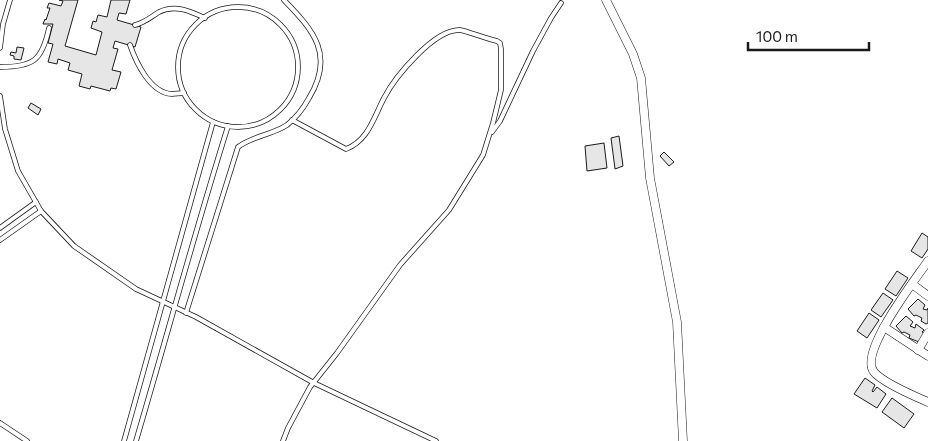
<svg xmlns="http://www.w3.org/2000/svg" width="928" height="441" font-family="Commissioner,sans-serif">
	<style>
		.building { fill: #e6e6e6; stroke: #1a1a1a }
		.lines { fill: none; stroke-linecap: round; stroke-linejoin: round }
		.service-casing { stroke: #1a1a1a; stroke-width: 5.5 }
		.minor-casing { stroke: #1a1a1a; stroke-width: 9 }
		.service { stroke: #fff; stroke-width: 4 }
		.minor { stroke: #fff; stroke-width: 8 }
	</style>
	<rect width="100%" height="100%" fill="#fff"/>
	<g class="building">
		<path d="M59,0H78L65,46L96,55L102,32L91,28L93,21L96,22L98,15L107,17L111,0H130L126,14L119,13L117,20L141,27L135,47L115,41L113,48L118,49L112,70L121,72L116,89L111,88L110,91L91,86L90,89L79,86L82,74L68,70L70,63L58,59L57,64L48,62L53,44L48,43L53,24H43L45,19L46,20L50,8H47L49,3L61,6L63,1Z"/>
		<path d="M17,47L24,48L21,60L14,59V56L10,55L11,52L16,53Z"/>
		<path d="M31,103L41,109L38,115L28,108Z"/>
		<path d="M619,136L623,166L615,169L611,138Z"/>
		<path d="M604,143L607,168L587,171L585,146Z"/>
		<path d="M664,152L674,162L669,166L660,156Z"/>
		<path d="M922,233L928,237V249L922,258L911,251Z"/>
		<path d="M897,271L908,278L896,296L885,289Z"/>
		<path d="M883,293L893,300L881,317L871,310Z"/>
		<path d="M918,299L925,305L923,309L927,310L928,308V323L926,324L921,321L922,318L916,315L914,316L908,309Z"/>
		<path d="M869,313L879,320L867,338L857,331Z"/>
		<path d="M906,316L913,322L910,326L915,328L916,324L924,330L922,332L924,333L919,342L909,338L910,335L904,332L902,333L896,326Z"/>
		<path d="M865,378L875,385L872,391L873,392L877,387L886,394L877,408L854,394Z"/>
		<path d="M892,398L914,414L904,428L882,412Z"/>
	</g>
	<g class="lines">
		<g class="service-casing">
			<g id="service">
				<circle cx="238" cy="67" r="60"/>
				<path d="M135,25C144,23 151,17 159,12C175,4 190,11 205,18"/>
				<path d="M130,45C136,62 150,93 172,94C175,94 180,93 184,93"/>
				<path d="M0,48L3,24L10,0"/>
				<path d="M0,67C33,67 42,61 49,28"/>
				<path d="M0,96L5,129L18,171L41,211L74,246L136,289L196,317L314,383L436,441"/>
				<path d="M492,132L500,121L533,51L551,18L561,3"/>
				<path d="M0,228L36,202"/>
				<path d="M0,240L41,211"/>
				<path d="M186,313L238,147C252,136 272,135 287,125C297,117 303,109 309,98C335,55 314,31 284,0"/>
				<path d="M0,423L27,441"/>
				<path d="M124,441L213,122"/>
				<path d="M136,441C167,336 195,231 228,126"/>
				<path d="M283,441L288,428L310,387L337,353L400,265L449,210L483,155L493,123L501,90V49L500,43L497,41C487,39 467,31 460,30C434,29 395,77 384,98C374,117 368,141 346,149L292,120"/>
			</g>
		</g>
		<g class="minor-casing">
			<g id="minor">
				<path d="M606,0L633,54L641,78L650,178L677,322L683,441"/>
				<path d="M928,261C915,280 858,353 874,372C883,383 914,396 928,402"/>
				<path d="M912,284L928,296"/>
				<path d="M884,327L928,356"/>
				<path d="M918,350L928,333"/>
			</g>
		</g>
		<use href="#service" class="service"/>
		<use href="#minor" class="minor"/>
	</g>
	<path d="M748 42v8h121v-8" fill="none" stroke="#1a1a1a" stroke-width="2.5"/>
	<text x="756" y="42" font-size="15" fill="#1a1a1a" stroke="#ffffff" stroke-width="4" paint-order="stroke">100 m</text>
</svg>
